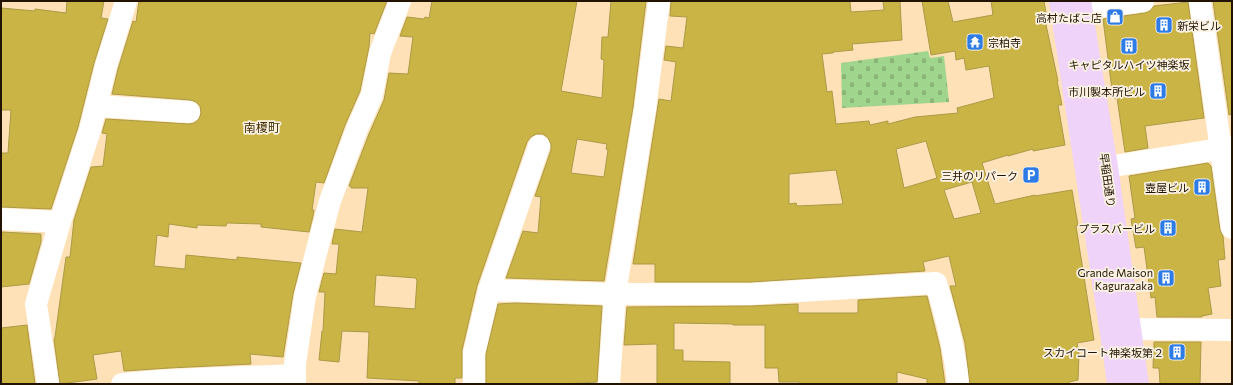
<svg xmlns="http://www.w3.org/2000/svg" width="1233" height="385" font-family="Commissioner,'Noto Sans JP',sans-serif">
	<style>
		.cemetery { fill: url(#cemetery-stones) }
		.building { fill: #cab445; stroke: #ab9a45; fill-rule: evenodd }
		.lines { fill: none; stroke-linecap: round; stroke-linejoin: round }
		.minor { stroke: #fff; stroke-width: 22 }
		.major { stroke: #efd3f8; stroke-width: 22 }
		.labels { text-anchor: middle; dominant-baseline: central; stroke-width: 3.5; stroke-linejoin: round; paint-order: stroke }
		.poi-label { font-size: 11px; fill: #211300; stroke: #fbf2e3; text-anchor: end }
		.street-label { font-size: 11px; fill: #211300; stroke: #fbf2e3 }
		.neighbourhood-label { font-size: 12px; fill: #422b01; stroke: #fbf2e3 }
	</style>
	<defs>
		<pattern id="cemetery-stones" width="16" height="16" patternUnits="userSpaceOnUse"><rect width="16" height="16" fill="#9fd58c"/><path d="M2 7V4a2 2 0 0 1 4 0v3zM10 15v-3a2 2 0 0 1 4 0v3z" fill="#89b677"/></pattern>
	</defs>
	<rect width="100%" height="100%" fill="#fee1b6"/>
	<path class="cemetery" d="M928,51L930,58L944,56L949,102L842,108L841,63Z"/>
	<g class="building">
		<path d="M67,1H104L101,18L108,19L94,63L78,127L51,209L1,207V153H8L11,110H1V8L35,11V9L66,13Z"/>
		<path d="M139,1H387L374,34L370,33L369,47L360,91L345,125L324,183L316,182L312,210H314L313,216L309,232L261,227V224L227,223L226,226L197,225V228L169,224L168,237L157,235L154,266L185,269L186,255L237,260V257L301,263L293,294L283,357L250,354L251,364L169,368L124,371L121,351L93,355L97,379L60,384L54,340L55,337L66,257H70L74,220L91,167L103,166L107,134L102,133L106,119L189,124L194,123L199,119L201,113L200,106L196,102L190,100L112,94L118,69L133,21L136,22Z"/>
		<path d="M432,1H577L561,91L602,98L604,60L601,59L602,37H608L611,1H646L633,107L604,281L506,278L523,231L538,233L541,197L535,196L551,150V144L548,138L543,134H536L531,137L527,142L477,286L462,350V378H455V384H419V381L367,378L369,332L342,331L339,362L319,360L322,331H323L325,292H319L324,273L336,274L339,244H332L335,229L362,232L368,188H351V186H349L369,134L384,100L389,73L408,74L413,37L400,36L407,17L424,19L425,17L429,18ZM577,139L607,144L606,149L608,150L604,177L571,173ZM376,275L416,278V279L417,280L415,309L374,306Z"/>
		<path d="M671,1H850L851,12L884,10L883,1H900L902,40L852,44L853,50L833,52V53L822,54L827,92L832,91L836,124L869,121L870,125L888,121V124L915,117L958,113L957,108L994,98L989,66L966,70L964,58L956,60L955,51L931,55L922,1H948L953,22L993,15L991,1H1044L1047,19L1045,20L1058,81H1057L1062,105H1058L1065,145L1033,151V149L1008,156V155L982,163L995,204L1035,195V196L1072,190L1078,225L1076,226L1094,340L1077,343L1079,354L1078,380L1069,382V384H970L965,343L950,286H956L949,256L923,262L925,271L751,282H655V264H633L659,99L671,101L676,62L664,60L666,46L683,48L687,17L670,16ZM926,141L937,178L904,188L896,149ZM836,170L843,204L797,206L796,203L789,204V174ZM972,182L981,213L954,219L944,190Z"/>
		<path d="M1213,1H1232V114L1229,115Z"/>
		<path d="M1188,2L1204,118L1145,126L1148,148L1125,152L1117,98H1113L1103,19L1145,13L1150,11L1154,6Z"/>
		<path d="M1208,163L1211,166L1220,230L1223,236L1225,259L1218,260L1221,286L1208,288L1212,314L1202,316V317H1157L1155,297L1151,298L1144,247L1136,248L1131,219L1135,218L1129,176Z"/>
		<path d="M1,232L41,234V242L29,284L1,287Z"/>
		<path d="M927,296L940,348L945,384H927V379L897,372V384H799V382H779L778,368H765V325H733V324L674,323V350H683V361L730,362V384H657V344L624,345L627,307L751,306L798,304V313H858V300Z"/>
		<path d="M515,303L602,306L597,382L564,384H486V354L498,304Z"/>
		<path d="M27,325L35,384H1V328Z"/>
		<path d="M1154,342H1201L1200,384H1160L1159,368H1153Z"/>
	</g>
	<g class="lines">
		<g class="minor">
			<path d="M1200,1L1232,228"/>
			<path d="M1081,9L1143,1"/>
			<path d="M97,106L189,112"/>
			<path d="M1107,167L1232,147"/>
			<path d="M1,219L60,222"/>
			<path d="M489,290L615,294H751L936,283C946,316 955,349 958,384"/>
			<path d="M1130,329L1232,330"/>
			<path d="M48,384L36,304L60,222L90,130L106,66L126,1"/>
			<path d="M122,384L170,380L295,375"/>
			<path d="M295,384V364L305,296L320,238L330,201L357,129L372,95L380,53L400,1"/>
			<path d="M474,384V353L489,290L539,146"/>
			<path d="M609,384L615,294L645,109L659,1"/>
		</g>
		<g class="major">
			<path d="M1060,1L1113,347L1118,384"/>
			<path d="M1080,1L1107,167L1138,384"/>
		</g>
	</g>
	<defs>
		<g id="shop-square" transform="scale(0.9)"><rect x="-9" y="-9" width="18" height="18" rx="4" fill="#2d7be6" stroke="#fbf2e3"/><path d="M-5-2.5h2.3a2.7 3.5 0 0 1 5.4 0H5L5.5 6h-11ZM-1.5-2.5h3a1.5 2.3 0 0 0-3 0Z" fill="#fff"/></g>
		<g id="building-square" transform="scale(0.9)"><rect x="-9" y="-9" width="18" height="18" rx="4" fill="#2d7be6" stroke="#fbf2e3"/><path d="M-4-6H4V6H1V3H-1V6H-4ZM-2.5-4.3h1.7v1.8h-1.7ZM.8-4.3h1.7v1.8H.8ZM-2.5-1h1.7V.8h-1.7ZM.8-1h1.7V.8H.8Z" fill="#fff"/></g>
		<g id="temple-square" transform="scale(0.9)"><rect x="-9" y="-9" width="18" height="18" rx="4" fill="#2d7be6" stroke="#fbf2e3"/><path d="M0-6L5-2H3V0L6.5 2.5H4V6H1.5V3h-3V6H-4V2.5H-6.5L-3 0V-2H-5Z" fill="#fff"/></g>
		<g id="parking-square" transform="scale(0.9)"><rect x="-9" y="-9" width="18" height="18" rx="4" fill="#2d7be6" stroke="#fbf2e3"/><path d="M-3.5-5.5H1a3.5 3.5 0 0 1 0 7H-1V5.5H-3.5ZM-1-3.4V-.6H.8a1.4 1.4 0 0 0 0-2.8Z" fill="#fff"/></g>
	</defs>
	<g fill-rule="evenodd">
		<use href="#shop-square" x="1115" y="17"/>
		<use href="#building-square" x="1164" y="25"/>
		<use href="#temple-square" x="975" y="42"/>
		<use href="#building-square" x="1129" y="46"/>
		<use href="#building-square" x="1158" y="91"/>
		<use href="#parking-square" x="1031" y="175"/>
		<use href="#building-square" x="1202" y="187"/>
		<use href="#building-square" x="1168" y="228"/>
		<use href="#building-square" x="1166" y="278"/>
		<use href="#building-square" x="1177" y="352"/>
	</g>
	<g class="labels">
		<g class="poi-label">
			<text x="1102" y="17">高村たばこ店</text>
			<text x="1177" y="25" text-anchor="start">新栄ビル</text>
			<text x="988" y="42" text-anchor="start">宗柏寺</text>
			<text x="1129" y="64" text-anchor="middle">キャピタルハイツ神楽坂</text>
			<text x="1145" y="91">市川製本所ビル</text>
			<text x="1018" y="175">三井のリパーク</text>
			<text x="1189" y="187">壺屋ビル</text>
			<text x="1155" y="228">プラスバービル</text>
			<text x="1153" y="272">Grande Maison<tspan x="1153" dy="13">Kagurazaka</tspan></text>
			<text x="1164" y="352">スカイコート神楽坂第２</text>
		</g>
		<g class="street-label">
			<text transform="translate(1108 180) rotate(82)">早稲田通り</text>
		</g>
		<g class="neighbourhood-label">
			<text x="262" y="127">南榎町</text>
		</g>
	</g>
	<rect width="1233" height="385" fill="none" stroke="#211300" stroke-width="4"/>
</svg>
